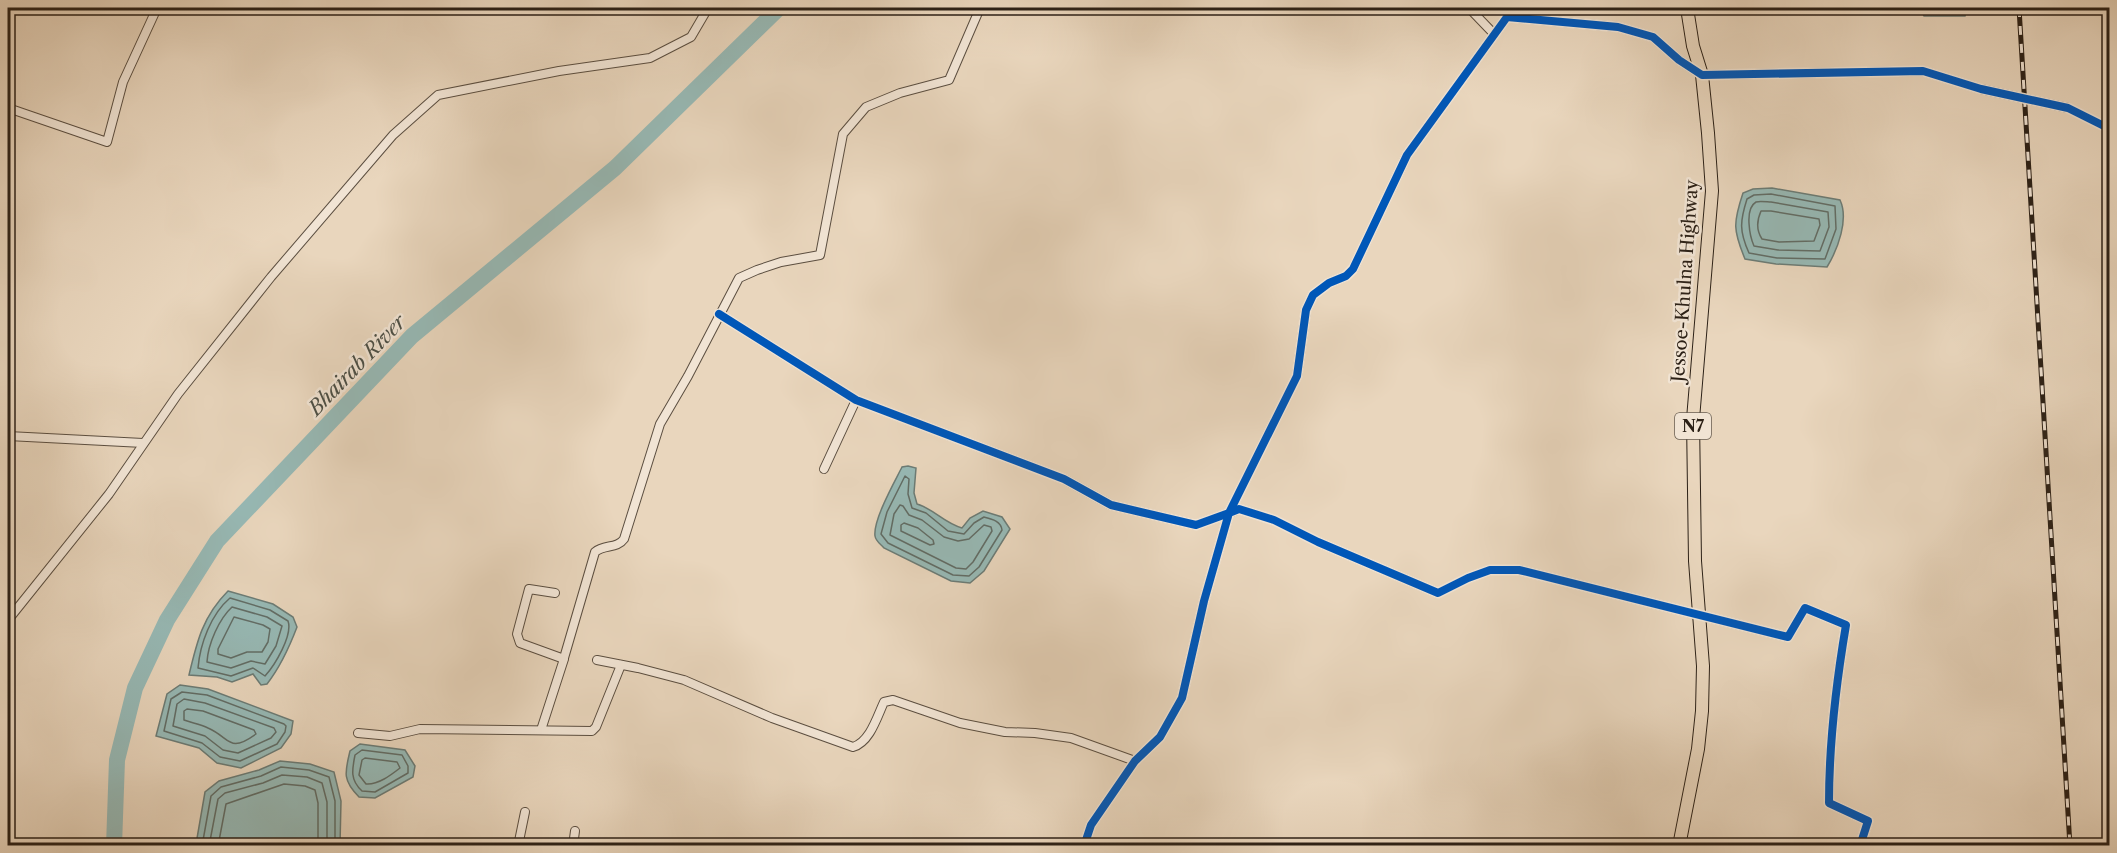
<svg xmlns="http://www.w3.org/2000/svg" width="2117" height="853" font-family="'Libre Caslon Text',serif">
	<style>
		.water { fill: #97b9b5; stroke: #6c7c76; stroke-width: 1.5 }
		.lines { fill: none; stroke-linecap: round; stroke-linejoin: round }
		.shore { stroke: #626d66; stroke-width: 1.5 }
		.river { stroke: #97b9b5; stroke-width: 16 }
		.minor-casing { stroke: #5b4e40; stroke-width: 10 }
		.trunk-casing { stroke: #2c2117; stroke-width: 14 }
		.minor { stroke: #f1e4d4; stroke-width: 8 }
		.trunk { stroke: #e9d6bd; stroke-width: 12 }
		.rail-casing { stroke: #2c2117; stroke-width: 5 }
		.rail { stroke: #f1e4d4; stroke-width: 3; stroke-dasharray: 9; stroke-linecap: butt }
		.cycleway-casing { stroke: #f1e4d4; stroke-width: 11 }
		.cycleway { stroke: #0057b8; stroke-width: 8 }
		.labels { text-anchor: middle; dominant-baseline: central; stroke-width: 5; stroke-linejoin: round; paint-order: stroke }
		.shield { fill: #f1e4d4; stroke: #675c50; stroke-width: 1.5 }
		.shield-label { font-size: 16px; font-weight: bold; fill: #2c2117 }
		.street-label { font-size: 18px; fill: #2c2117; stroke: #f1e4d4 }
		.water-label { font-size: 20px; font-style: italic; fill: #4c4f46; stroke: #f1e4d4 }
	</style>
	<rect width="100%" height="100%" fill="#e9d6bd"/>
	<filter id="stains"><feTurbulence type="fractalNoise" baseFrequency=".00333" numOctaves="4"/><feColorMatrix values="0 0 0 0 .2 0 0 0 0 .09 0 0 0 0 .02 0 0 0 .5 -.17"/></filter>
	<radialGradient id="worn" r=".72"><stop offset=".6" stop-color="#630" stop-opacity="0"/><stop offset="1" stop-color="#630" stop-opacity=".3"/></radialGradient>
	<g class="water">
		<path d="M1920,8H1967L1965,16H1924Z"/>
		<path d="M1772,188L1840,200C1849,219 1838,249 1827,267L1776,264L1745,259C1733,230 1733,223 1743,193L1753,189Z"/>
		<path d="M908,466L916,468L914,493L917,504C934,509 944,523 962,528L970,518L983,511L1002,517L1010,529L984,571L970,583L951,581L884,548C881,544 876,542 875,536C873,520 894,483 902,467Z"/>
		<path d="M228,591L273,604L293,617L297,627C289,648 281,666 267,684L261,685L253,674L232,682L217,677L189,675C197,641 203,616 228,591Z"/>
		<path d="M180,685L208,689L293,721L291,734L281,748L241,768L217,763L199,748L156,736L167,694Z"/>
		<path d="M360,744L405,750L415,766L413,777L375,798L359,797C342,780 345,772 350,751Z"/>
		<path d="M280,761L310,764L334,772L341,801L340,845L196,844L205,792L219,781L259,770Z"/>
	</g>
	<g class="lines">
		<g class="shore">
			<path d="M1771,194L1835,206L1836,229L1825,259L1777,258L1749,253C1739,231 1740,221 1747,199L1754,195Z"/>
			<path d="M1771,202L1828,212L1829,227L1820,251L1778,250L1754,246C1750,237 1744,209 1756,202C1759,201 1768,202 1771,202Z"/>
			<path d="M1761,211H1771L1819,219L1820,225L1814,241L1779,242L1762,239C1756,230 1757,220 1761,211Z"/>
			<path d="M905,476L909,479L908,494L912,508L926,513L948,531L964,534L974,523L984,517C992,519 1001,521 1002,530L979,567L969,576L953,575L888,543L881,534L887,512Z"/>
			<path d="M900,505L903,506L909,515L922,520L944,537L958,541L969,539L984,525L991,527L992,531L973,562L966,569L956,568L890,535L894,514Z"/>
			<path d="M904,523L918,528L933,540L934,544L930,545L901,531V525Z"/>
			<path d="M230,598L270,610L288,621C293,635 275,665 265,676L253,668L231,676L198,668C200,644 211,614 230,598Z"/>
			<path d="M232,607L267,617L282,626L276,646L265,664L251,661L231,668L207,662C208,644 219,619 232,607Z"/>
			<path d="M234,617L263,625L270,629L268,642L262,652H247L231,658L218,654V649Z"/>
			<path d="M182,692L207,695L284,724L286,726L285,732L277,744L240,761L220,757L202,743L164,731L171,699Z"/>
			<path d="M184,699L205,703L274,728L276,732L271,738L238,753L223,750L205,736L173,726L177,704Z"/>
			<path d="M187,709L203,711L254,730L256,734C228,754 231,738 208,728C200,724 192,723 184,720V711Z"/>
			<path d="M362,750L402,755L408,766V773L375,792L362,791C350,780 352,770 355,755Z"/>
			<path d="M365,758L397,762L400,768C391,775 378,785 366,784L359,775L362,760Z"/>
			<path d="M202,846L211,796L221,787L261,776L281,767L309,770L329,777L335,801V846"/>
			<path d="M209,846L218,799L225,793L263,783L282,775L307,777L322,783L327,802V846"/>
			<path d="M218,846L226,804L284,784L305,786L315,790L318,803V846"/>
		</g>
		<path class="river" d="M114,846L117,760L135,688L167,620L217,541L412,336L615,168L779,8"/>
		<g class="minor-casing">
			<g id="minor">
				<path d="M1469,8L1494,34"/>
				<path d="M8,108L107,142L123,82L157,8"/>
				<path d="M719,314L856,400L1064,479L1111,505L1196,525L1229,513L1297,376L1306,310L1313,295L1329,283L1346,276L1353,269L1407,155L1507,17L1618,27L1653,37L1679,60L1702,75L1923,71L1981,89L2068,108L2110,129"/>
				<path d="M8,436L143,443"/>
				<path d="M824,469L856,400"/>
				<path d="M8,620L109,494L178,394L271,277L393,135L438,95L559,71L650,58L691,37L708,8"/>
				<path d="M564,658L595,552C604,544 617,549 624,539L660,424L688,376L739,278L757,270L781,262L820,255L843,134L866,107L900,93L949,80L980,8"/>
				<path d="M597,660L638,668L684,680L772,718L853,747C870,742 877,717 884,702L893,700L960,723L1005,732L1035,733L1071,738L1135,761"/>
				<path d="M541,730L564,659L520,643L517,634L529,589L555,593"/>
				<path d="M358,733L390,736L420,729L592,731L596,727L621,665"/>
				<path d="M518,846L525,812"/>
				<path d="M573,846L575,831"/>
				<path d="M1084,846L1091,825L1135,761L1160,737L1182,698L1204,601L1229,513L1239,509L1274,520L1318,542L1438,593L1468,578L1490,570H1519L1788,637L1805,608L1846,625C1836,684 1829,743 1829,803L1868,821L1860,846"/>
			</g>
		</g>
		<g class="trunk-casing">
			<path id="trunk" d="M1679,846L1698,749L1702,711L1703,666L1695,561L1693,419L1712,191L1708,133L1702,75L1693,46L1687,8"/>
		</g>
		<use href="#minor" class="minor"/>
		<use href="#trunk" class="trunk"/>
		<g class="rail-casing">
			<path id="rail" d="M2019,8L2070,846"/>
		</g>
		<use href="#rail" class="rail"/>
		<g class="cycleway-casing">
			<g id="cycleway">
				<path d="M719,314L856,400L1064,479L1111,505L1196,525L1229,513L1297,376L1306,310L1313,295L1329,283L1346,276L1353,269L1407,155L1507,17L1618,27L1653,37L1679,60L1702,75L1923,71L1981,89L2068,108L2110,129"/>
				<path d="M1084,846L1091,825L1135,761L1160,737L1182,698L1204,601L1229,513L1239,509L1274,520L1318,542L1438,593L1468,578L1490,570H1519L1788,637L1805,608L1846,625C1836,684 1829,743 1829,803L1868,821L1860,846"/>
			</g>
		</g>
		<use href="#cycleway" class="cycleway"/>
	</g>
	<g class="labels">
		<rect class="shield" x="1675" y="413" width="36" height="26" rx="4.5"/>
		<g class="shield-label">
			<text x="1693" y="426">N7</text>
		</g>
		<g class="street-label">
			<text transform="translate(1685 281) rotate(-86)">Jessoe-Khulna Highway</text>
		</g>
		<g class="water-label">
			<text transform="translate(357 365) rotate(-46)">Bhairab River</text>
		</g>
	</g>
	<rect width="2117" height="853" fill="none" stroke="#e9d6bd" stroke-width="30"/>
	<rect x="9" y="9" width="2099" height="835" fill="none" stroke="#2c2117" stroke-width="3"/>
	<rect x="15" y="15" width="2087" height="823" fill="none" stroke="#2c2117" stroke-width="1.5"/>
	<rect width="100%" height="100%" filter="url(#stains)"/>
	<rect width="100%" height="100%" fill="url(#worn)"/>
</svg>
